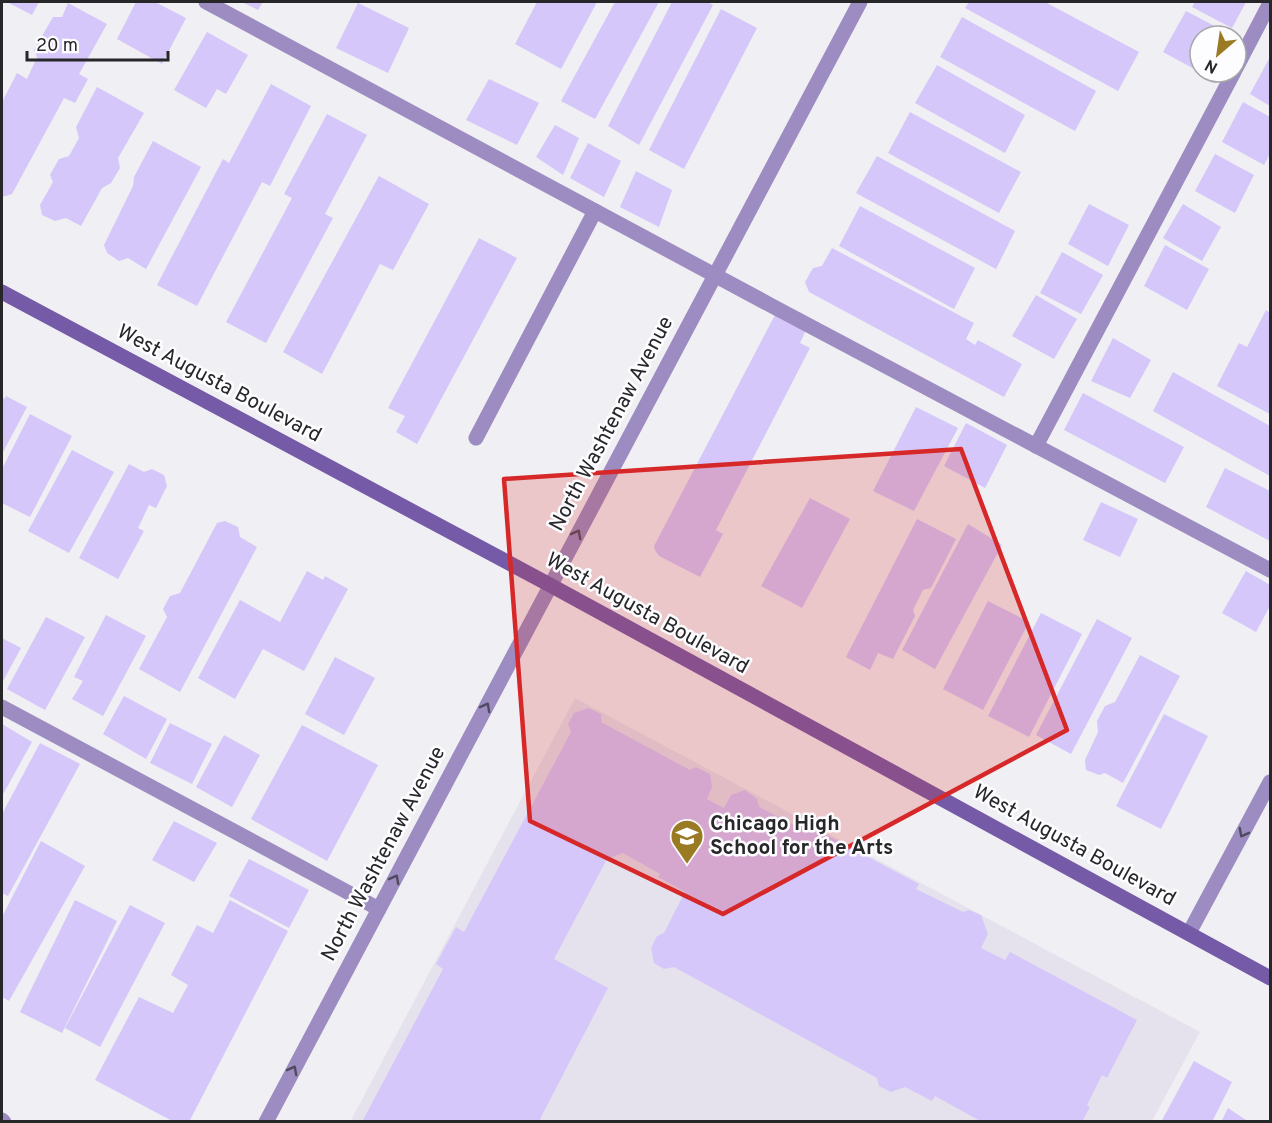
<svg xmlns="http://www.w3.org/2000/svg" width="1272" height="1123" font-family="Overpass,sans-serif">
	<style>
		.built { fill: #e5e2ed }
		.building { fill: #d5c7f9 }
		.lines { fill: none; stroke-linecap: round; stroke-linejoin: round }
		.lane { stroke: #9c8cc1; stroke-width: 15 }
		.street { stroke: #9c8cc1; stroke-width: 15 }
		.secondary { stroke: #755aa7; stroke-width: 15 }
		.oneway { stroke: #504a5e }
		.marked { fill: #d62828; fill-opacity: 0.2; stroke: #d62828; stroke-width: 4.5; stroke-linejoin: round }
		.labels { text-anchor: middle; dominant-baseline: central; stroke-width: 5; stroke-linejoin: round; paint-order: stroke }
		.street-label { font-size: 21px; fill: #272729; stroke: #fdfdff }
		.poi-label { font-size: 21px; font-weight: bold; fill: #272729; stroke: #fdfdff; text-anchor: start }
	</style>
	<rect width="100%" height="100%" fill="#f0eff3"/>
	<path class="built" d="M575,698L1200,1032L1152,1121L350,1122Z"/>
	<g class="building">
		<path d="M7,2H39L32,15Z"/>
		<path d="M136,2H155L186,18L162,64L117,39Z"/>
		<path d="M242,2H263L258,10Z"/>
		<path d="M537,2H597L561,69L515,44Z"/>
		<path d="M615,2H659L595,119L561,101Z"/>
		<path d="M672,2H707L713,5L639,145L608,126Z"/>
		<path d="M969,2H1045L1139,52L1118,91L965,8Z"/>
		<path d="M1195,2H1246L1232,28L1192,7Z"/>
		<path d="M68,3L107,24L79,74L88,79L75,103L64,98L12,194L2,197V102L17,73L27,79L37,57L34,50L53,17H62Z"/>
		<path d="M358,3L409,28L388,73L336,48Z"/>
		<path d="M721,9L757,28L684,169L649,150Z"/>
		<path d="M1186,11L1230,34L1229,36H1200V72H1209L1207,76L1163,52Z"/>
		<path d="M962,17L1096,91L1075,131L940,57Z"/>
		<path d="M207,32L248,55L226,94L217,89L206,108L174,90Z"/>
		<path d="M1270,57V106L1250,94Z"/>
		<path d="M937,65L1025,115L1005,153L915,103Z"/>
		<path d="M489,79L539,103L517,145L466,120Z"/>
		<path d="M271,84L311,106L270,186L262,182L197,306L157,285L223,159L229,163Z"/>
		<path d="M97,87L144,113L118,158L120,168L111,183L102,188L81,226L66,218L55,221L42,215L40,205L53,182L50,175L59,159L69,156L79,138L76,127Z"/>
		<path d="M1243,102L1270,117V154L1264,165L1222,142Z"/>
		<path d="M910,112L1021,172L999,213L888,153Z"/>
		<path d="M327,114L367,135L325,214L333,218L266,343L226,322L292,198L284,194Z"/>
		<path d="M555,125L579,138L563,175L536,157Z"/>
		<path d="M153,141L201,167L146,269L128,258L119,261L107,253L104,245L133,186L134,177Z"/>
		<path d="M588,143L621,161L604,197L570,178Z"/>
		<path d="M1215,154L1254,175L1235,213L1195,191Z"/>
		<path d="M877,156L1015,231L996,269L856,193Z"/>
		<path d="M636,171L672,190L659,227L620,207Z"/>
		<path d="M379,176L429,204L393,270L380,264L322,374L283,352Z"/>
		<path d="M1089,204L1129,225L1108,266L1068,244Z"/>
		<path d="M1183,204L1221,227L1202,261L1163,238Z"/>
		<path d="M860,206L975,268L954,309L839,246Z"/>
		<path d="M479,238L517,258L417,444L396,432L405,416L388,408Z"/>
		<path d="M1165,245L1209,269L1187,310L1144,286Z"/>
		<path d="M832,248L974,323L966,339L975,345L978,340L1022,364L1004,397L809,292L805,282L813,268L822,266Z"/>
		<path d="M1062,252L1103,275L1081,314L1040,293Z"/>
		<path d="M1036,295L1077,319L1054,359L1012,336Z"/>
		<path d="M1266,310L1270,313V414L1217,386L1239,343L1247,347Z"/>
		<path d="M775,315L806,330L800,343L810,348L716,530L723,534L700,577L659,556L655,550L654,546Z"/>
		<path d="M1113,338L1151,360L1130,398L1091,381Z"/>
		<path d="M1173,372L1270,426V476L1153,411Z"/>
		<path d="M1083,393L1184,447L1165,483L1064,430Z"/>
		<path d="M6,396L27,407L2,454V397L5,399Z"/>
		<path d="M916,407L958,428L914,511L873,491Z"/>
		<path d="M30,414L72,436L30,517L2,503V469Z"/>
		<path d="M966,423L1007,445L985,488L944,466Z"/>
		<path d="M72,450L114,472L69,553L28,531Z"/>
		<path d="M129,464L144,472L152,469L164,475L167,486L156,508L149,505L138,528L144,531L118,579L79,558Z"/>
		<path d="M1225,468L1270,491V541L1206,507Z"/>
		<path d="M810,498L850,519L802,608L761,586Z"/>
		<path d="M1101,502L1138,519L1120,557L1083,540Z"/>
		<path d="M917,519L956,539L931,588L923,590L913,610L915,616L893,659L878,653L870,670L846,657Z"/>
		<path d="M225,521L238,527L240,537L257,547L180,692L139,669L167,617L163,609L170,596L180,593L217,523Z"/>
		<path d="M968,524L1002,545L935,669L902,650Z"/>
		<path d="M307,571L323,580L325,576L348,589L304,671L263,649L235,699L198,678L240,600L280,622Z"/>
		<path d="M1246,571L1270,585V606L1256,632L1222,613Z"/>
		<path d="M988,601L1029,622L983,710L943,689Z"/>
		<path d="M1041,613L1082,634L1029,737L988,716Z"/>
		<path d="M106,615L146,636L103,716L72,699L83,681L74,677Z"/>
		<path d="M46,617L85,637L45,710L7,689Z"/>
		<path d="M1097,619L1132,638L1071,754L1036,735Z"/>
		<path d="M2,638L21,648L2,683Z"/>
		<path d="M1140,655L1180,676L1123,783L1105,773L1099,775L1086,770L1085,760L1098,732L1097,721L1105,706L1115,702Z"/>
		<path d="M335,657L375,678L344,735L305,714Z"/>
		<path d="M124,696L167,719L146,759L103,734Z"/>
		<path d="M588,708L601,714V722L690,770L696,767L710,774L712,787L707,799L724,808L731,795L745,790L757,799L759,807L804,830L806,824L919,884L916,889L963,912L969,910L981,915L988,934L981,948L1005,960L1010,952L1137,1020L1107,1078L1102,1075L1087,1105L1090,1107L1082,1122H982L935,1096L932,1101L905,1087L891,1092L879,1086L877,1078L674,967L664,969L654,963L651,948L657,936L664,933L685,892L658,877L660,874L623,853L607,859L554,959L608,988L540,1119L545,1122H362L443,969L436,964L456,927L464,932L571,732L568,724L574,713Z"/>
		<path d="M1164,714L1208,736L1161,829L1116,806Z"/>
		<path d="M170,723L212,744L192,784L150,763Z"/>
		<path d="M2,724L32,742L2,796Z"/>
		<path d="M302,725L378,765L327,861L251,819Z"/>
		<path d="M224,735L260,755L232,807L196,787Z"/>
		<path d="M40,743L80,764L8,896L2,893V814Z"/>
		<path d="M174,821L217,843L194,882L152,860Z"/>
		<path d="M41,841L85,866L9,1001L2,997V917Z"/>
		<path d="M249,859L309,890L289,928L229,896Z"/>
		<path d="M75,900L117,921L62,1033L20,1012Z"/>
		<path d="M230,900L288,931L189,1122H174L95,1080L139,997L173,1013L188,985L171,975L197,925L213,933Z"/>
		<path d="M130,905L165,923L100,1047L65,1028Z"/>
		<path d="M1194,1061L1232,1082L1212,1122H1161Z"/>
		<path d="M1228,1108L1249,1122H1221Z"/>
	</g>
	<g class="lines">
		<g class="lane">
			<path d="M206,2L774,307L1270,570"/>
			<path d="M1236,68L1270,3"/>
			<path d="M476,438L595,211"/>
			<path d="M1036,446L1234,72"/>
			<path d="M2,707L379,909"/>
		</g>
		<g class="street">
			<path d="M1189,933L1270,782"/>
			<path d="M2,1120L4,1122"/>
			<path d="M266,1122L860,2"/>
		</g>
		<path class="secondary" d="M2,292L550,585L1270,978"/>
	</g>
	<defs><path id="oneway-chevron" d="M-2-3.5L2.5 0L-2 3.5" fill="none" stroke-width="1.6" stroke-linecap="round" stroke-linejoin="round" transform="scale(1.5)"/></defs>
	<g class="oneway">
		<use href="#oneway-chevron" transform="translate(577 534) rotate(-62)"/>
		<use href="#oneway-chevron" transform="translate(486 707) rotate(-62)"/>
		<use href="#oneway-chevron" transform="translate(1243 833) rotate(118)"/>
		<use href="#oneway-chevron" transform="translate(395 879) rotate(-62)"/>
		<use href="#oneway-chevron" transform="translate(293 1070) rotate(-62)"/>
	</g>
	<path class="marked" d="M961,449L1067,730L723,914L530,821L504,479Z"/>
	<defs>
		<g id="school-pin" transform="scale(1.725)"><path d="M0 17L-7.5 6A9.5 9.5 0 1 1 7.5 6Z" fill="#9b7a24" stroke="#fdfdff"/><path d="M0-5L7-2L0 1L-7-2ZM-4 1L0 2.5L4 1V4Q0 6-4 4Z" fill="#fff"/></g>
	</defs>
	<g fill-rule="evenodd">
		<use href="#school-pin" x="687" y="836"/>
	</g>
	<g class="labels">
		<g class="street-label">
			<text transform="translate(219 384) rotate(28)">West Augusta Boulevard</text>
			<text transform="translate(612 424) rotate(-62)">North Washtenaw Avenue</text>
			<text transform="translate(647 614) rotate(29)">West Augusta Boulevard</text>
			<text transform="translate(1074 846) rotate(29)">West Augusta Boulevard</text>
			<text transform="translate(384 854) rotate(-62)">North Washtenaw Avenue</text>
		</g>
		<g class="poi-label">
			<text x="710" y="824">Chicago High<tspan x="710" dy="24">School for the Arts</tspan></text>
		</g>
	</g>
	<rect width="1272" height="1123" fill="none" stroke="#272729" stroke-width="6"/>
	<g transform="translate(1218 54) rotate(209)"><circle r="28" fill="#fdfdff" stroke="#a7a7a9" stroke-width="1.5"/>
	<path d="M0-4.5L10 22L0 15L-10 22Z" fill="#9b7a24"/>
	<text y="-9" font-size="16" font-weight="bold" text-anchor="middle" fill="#272729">N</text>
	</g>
	<path d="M27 51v9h141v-9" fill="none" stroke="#272729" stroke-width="3"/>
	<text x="36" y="51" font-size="18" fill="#272729" stroke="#fdfdff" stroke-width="4.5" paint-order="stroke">20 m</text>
</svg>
